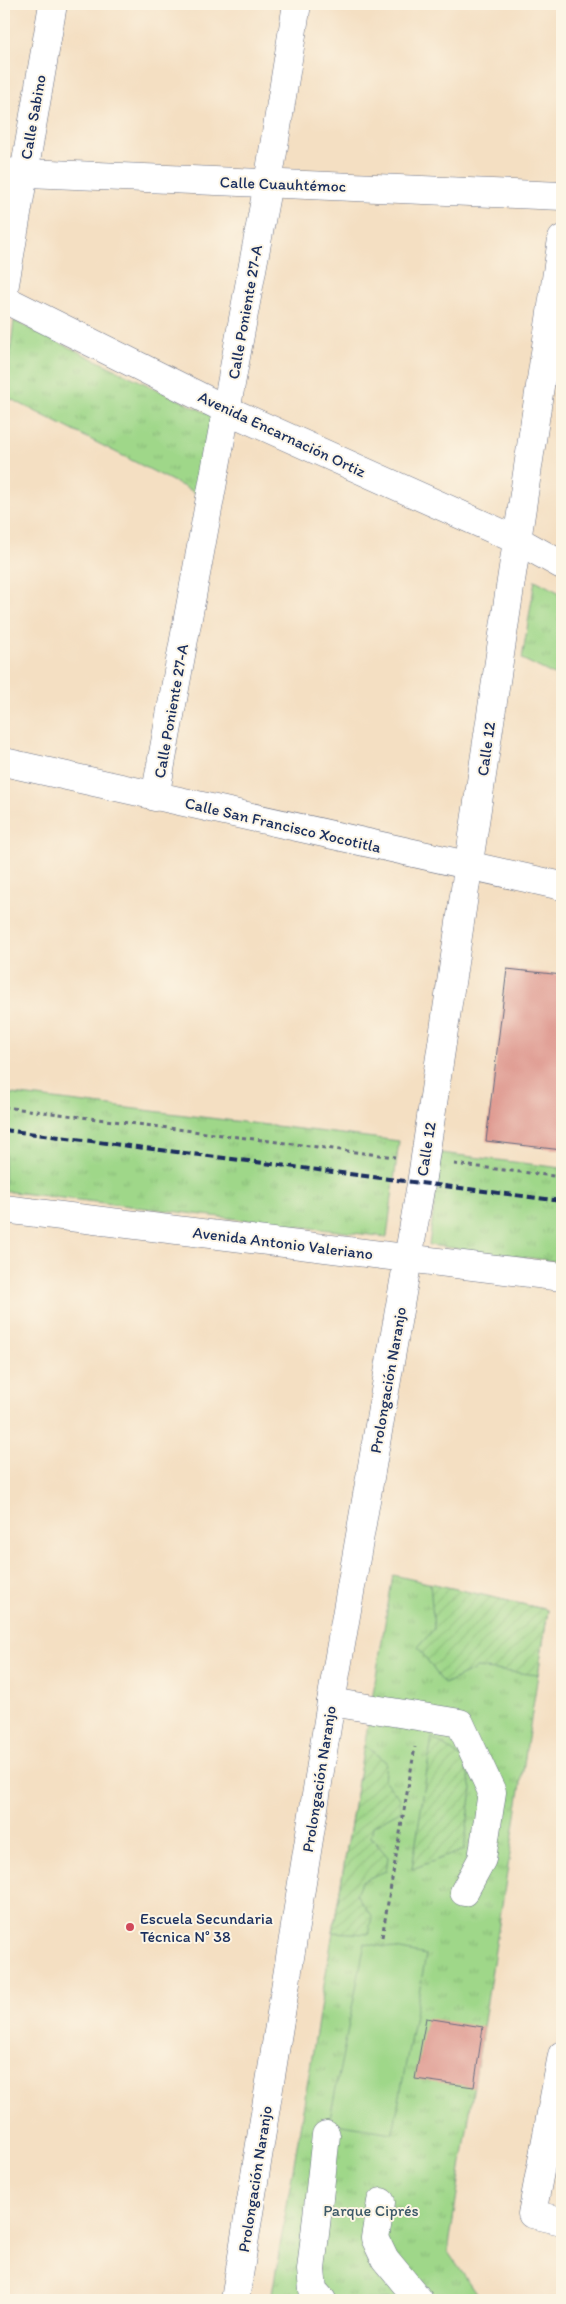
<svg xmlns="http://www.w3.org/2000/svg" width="566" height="2304" font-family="Itim,sans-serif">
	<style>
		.grass { fill: url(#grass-tufts); stroke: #5d8374 }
		.garden { fill: url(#garden-furrows); stroke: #5d8374 }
		.pitch { fill: #9fd789; stroke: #5d8374 }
		.building { fill: #de978e }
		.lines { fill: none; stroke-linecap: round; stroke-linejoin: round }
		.minor-casing { stroke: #676d81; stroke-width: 29 }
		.path { stroke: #676d81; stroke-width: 3; stroke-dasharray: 4 4; stroke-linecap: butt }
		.minor { stroke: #fff; stroke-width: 28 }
		.rail { stroke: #1b2f5e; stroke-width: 4; stroke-dasharray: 8 4; stroke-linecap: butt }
		.poi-dot { fill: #d1495b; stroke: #fcf5e5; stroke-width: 2 }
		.labels { text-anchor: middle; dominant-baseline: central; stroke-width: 4; stroke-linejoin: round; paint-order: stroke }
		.street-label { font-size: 16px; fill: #1b2f5e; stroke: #fcf5e5 }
		.poi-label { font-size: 16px; fill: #1b2f5e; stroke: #fcf5e5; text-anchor: start }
		.park-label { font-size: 16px; fill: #3c5969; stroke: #fcf5e5 }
	</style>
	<defs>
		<pattern id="grass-tufts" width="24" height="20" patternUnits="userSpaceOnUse" patternTransform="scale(1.25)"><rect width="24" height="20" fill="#9fd789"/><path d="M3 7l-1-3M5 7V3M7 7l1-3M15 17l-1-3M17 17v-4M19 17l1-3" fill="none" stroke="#88b979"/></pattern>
		<pattern id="garden-furrows" width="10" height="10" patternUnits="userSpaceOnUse" patternTransform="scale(1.25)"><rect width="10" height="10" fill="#9fd789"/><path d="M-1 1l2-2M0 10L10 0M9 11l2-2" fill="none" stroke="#88b979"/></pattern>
	</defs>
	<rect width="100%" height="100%" fill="#fcf5e5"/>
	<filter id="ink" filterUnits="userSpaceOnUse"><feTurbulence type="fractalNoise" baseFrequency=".02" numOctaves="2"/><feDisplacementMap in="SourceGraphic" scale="10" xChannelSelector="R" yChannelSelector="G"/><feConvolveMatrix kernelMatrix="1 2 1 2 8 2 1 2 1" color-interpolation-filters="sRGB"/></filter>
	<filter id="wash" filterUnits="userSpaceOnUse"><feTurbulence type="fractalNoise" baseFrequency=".0096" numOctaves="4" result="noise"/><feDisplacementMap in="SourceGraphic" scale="20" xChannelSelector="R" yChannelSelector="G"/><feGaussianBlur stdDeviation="1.12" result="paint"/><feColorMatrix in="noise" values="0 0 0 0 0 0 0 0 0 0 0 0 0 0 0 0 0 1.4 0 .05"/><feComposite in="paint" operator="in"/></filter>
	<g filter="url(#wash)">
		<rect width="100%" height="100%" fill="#f4dfc2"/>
		<g class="grass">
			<path d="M14,321L213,416L196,493L5,396Z"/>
			<path d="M535,580L562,594V679L522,659Z"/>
			<path d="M4,1093L399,1141L387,1237L4,1191Z"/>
			<path d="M441,1153L562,1168V1262L429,1245Z"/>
			<path d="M393,1575L548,1610L448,2252L479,2297L499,2300H271Z"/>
		</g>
		<g class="garden">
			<path d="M430,1583L548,1610L538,1675L477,1668L444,1684L418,1647L434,1629Z"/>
			<path d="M432,1737L464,1760L472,1789L464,1850L412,1869Z"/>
			<path d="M364,1745L386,1762L384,1780L400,1798V1811L373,1826L371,1837L388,1857L386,1871L362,1881L356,1894L372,1917L368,1934L333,1932Z"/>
		</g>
		<path class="pitch" d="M365,1943L426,1955L393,2133L329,2123Z"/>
		<g id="blocks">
			<g class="building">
				<path d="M507,969L562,975V1150L486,1141Z"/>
				<path d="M426,2018L483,2027L474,2087L415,2079Z"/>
			</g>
		</g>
	</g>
	<g filter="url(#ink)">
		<use href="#blocks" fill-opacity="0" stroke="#676d81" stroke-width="1"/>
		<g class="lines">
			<g class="minor-casing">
				<g id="minor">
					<path d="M4,172L562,196"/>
					<path d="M4,290L53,4"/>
					<path d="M4,299L227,410L517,540L562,565"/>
					<path d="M4,762L562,886"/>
					<path d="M155,797L268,183L297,4"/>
					<path d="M4,1209L562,1277"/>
					<path d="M331,1702L460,1723L492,1792L482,1859L464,1892"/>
					<path d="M562,2055L532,2214L562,2221"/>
					<path d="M381,2202L375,2238L385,2259L419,2300"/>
					<path d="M235,2300L331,1702L421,1184L562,239"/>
					<path d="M322,2300L313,2290L311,2270L326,2135"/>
				</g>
			</g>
			<g class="path">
				<path d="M4,1107L395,1157"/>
				<path d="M454,1164L562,1177"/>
				<path d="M382,1937L415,1747"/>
			</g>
			<use href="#minor" class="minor"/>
			<path class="rail" d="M4,1130L562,1201"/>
		</g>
	</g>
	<circle class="poi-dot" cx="130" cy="1927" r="5"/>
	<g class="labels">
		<g class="street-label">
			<text transform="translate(33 117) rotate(-80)">Calle Sabino</text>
			<text transform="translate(283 184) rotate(2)">Calle Cuauhtémoc</text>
			<text transform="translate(245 312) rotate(-80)">Calle Poniente 27-A</text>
			<text transform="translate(282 434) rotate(25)">Avenida Encarnación Ortiz</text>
			<text transform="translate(171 711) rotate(-80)">Calle Poniente 27-A</text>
			<text transform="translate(486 749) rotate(-82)">Calle 12</text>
			<text transform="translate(283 825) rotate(13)">Calle San Francisco Xocotitla</text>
			<text transform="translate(426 1149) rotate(-81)">Calle 12</text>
			<text transform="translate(283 1243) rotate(7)">Avenida Antonio Valeriano</text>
			<text transform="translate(388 1380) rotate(-80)">Prolongación Naranjo</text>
			<text transform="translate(319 1779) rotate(-81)">Prolongación Naranjo</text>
			<text transform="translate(255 2179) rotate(-81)">Prolongación Naranjo</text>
		</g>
		<g class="poi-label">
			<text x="140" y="1918">Escuela Secundaria<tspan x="140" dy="18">Técnica N° 38</tspan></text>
		</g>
		<g class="park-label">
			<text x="371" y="2210">Parque Ciprés</text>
		</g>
	</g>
	<rect width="566" height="2304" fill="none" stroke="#fcf5e5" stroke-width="20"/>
</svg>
